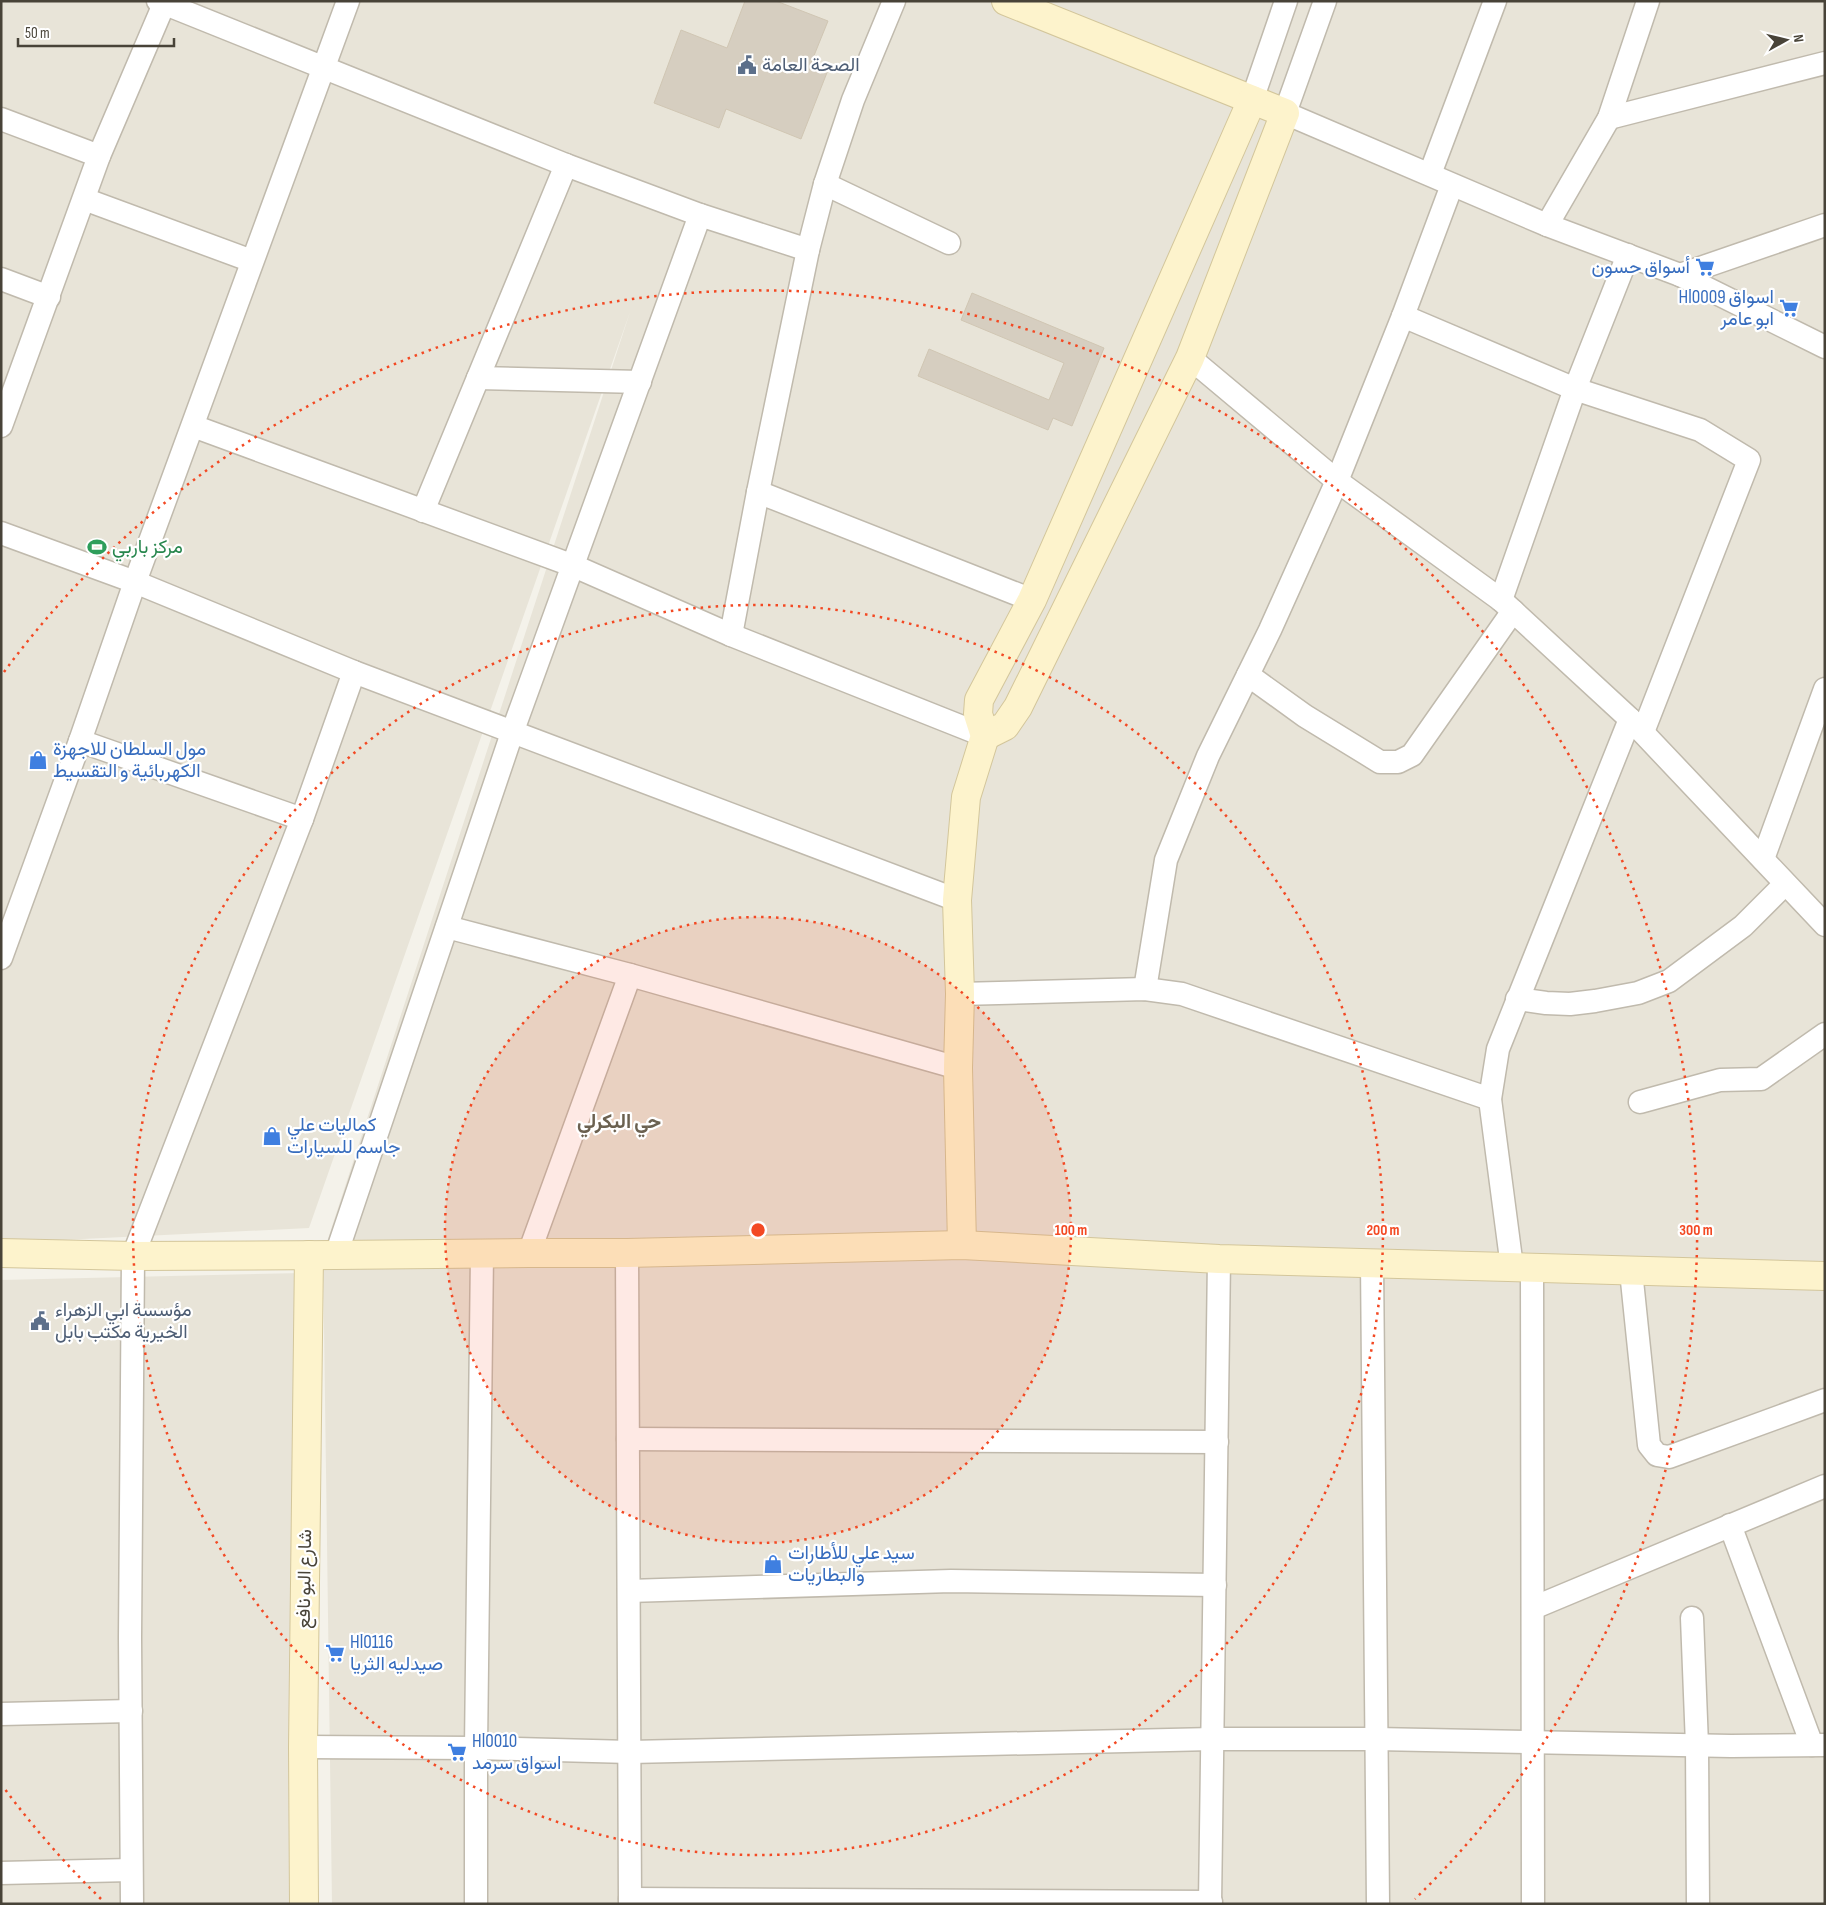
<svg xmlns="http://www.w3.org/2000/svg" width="1826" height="1905" font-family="'Sofia Sans Condensed',Vazirmatn,sans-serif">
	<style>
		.residential { fill: #e8e4d8 }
		.building { fill: #d6cec0; stroke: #d0c6b3 }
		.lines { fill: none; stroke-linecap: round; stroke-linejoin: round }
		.street-casing { stroke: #c0baad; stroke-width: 25 }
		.secondary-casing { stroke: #d3c69b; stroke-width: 30 }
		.street { stroke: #fff; stroke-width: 22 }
		.secondary { stroke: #fdf3cc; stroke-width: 28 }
		.ring { fill: none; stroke: #f34923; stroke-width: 2.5; stroke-dasharray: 2.5 5 }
		.labels { text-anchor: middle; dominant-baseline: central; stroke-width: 4.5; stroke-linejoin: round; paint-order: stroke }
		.service-label { font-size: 19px; fill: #4e5e75; stroke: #fff; text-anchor: start }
		.shop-label { font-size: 19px; fill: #366cbe; stroke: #fff; text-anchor: start }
		.leisure-label { font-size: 19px; fill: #27864d; stroke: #fff; text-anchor: start }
		.street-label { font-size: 19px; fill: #484338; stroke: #fff }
		.neighbourhood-label { font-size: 20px; font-weight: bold; fill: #6b6150; stroke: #fff }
		.centre { fill: #f34923; stroke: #fff; stroke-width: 2.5 }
		.ring-label { font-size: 15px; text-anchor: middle; font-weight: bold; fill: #f34923; stroke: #fff; stroke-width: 4.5; stroke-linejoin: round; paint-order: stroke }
	</style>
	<rect width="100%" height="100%" fill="#f4f2ea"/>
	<g class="residential">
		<path d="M1,1H1825V1904H332L323,1254L630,312L309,1228L1,1243Z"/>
		<path d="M302,1273L301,1904H1V1280Z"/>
	</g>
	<g class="building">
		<path d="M745,1H776L828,21L811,63L828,70L801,139L726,109L719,128L654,103L681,30L727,48Z"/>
		<path d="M972,293L1104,348L1072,426L1053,418L1048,430L918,376L929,349L1049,400L1064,363L961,320Z"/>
	</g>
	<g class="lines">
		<g class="street-casing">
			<g id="street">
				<path d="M158,1L566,165L700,215L808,250"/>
				<path d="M1325,1L1285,113L1547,225L1680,275L1825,347"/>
				<path d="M1252,100L1286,1"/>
				<path d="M1609,118L1825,63"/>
				<path d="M1,119L99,156"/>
				<path d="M1430,174L1495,1"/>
				<path d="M825,184L949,243"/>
				<path d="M84,199L252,261"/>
				<path d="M1547,225L1609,118L1648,1"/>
				<path d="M1680,275L1825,225"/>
				<path d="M1,279L49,297"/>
				<path d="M1403,316L1575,389L1700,430L1749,460L1643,732"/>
				<path d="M1190,358L1337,481L1501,600L1630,719L1825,925"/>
				<path d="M478,378L640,382"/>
				<path d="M1,426L99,156L164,4"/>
				<path d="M193,426L574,566L731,635L985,736"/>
				<path d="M758,492L1032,600"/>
				<path d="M423,511L566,165"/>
				<path d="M1,533L135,582L354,672L957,900"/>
				<path d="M1501,600L1575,389L1628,255"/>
				<path d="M731,635L758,492L808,250L825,184L853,100L894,1"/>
				<path d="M1248,675L1305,716L1380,762H1398L1412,755L1513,611"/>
				<path d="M80,741L302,819"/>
				<path d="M1763,859L1825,689"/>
				<path d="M447,927L630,975L958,1068"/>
				<path d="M1,958L80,741L135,582L348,1"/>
				<path d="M1145,989L1166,860L1208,756L1270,630L1337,481L1403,316L1452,185"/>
				<path d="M960,994L1145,989L1182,994L1490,1099"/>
				<path d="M1517,999L1546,1003L1570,1004L1595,1001L1638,993L1669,981L1743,926L1785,884"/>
				<path d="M1640,1102L1720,1080L1761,1079L1825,1034"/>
				<path d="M529,1253L630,975"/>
				<path d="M627,1253L630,1904"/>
				<path d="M336,1255L512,733L700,215"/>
				<path d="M1372,1262L1378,1904"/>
				<path d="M1512,1267L1490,1099L1498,1049L1630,719"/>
				<path d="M1532,1268L1533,1904"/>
				<path d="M1631,1271L1649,1445L1657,1455L1669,1457L1825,1400"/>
				<path d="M628,1439L1217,1442"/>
				<path d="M1730,1525L1812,1745"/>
				<path d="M629,1591L951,1581L1215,1585"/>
				<path d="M1533,1608L1825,1486"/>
				<path d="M1692,1618L1697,1745L1698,1904"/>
				<path d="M1,1714L131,1711"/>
				<path d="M303,1747L476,1748L630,1752L1213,1739H1376L1731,1746L1825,1745"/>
				<path d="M1,1873L131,1870"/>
				<path d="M630,1899L1211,1902"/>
				<path d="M132,1904L130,1638L133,1256L302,819L354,672"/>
				<path d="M476,1904V1748L482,1253"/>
				<path d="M1210,1904L1219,1259"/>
			</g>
		</g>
		<g class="secondary-casing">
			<g id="secondary">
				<path d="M985,736L1005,726L1018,707L1190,358L1285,113L1006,1"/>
				<path d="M962,1245L958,1068L960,994L957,900L966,797L985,736L978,714L979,700L1032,600L1252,100"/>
				<path d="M1,1253L133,1256L336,1255L529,1253H627L962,1245L1219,1259L1825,1276"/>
				<path d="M304,1904L303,1747L309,1255"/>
			</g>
		</g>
		<use href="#street" class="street"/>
		<use href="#secondary" class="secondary"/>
	</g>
	<circle cx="758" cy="1230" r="313" fill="#f34923" fill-opacity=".12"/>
	<g class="ring">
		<circle cx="758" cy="1230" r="313"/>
		<circle cx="758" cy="1230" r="625"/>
		<path d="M101 1899A938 938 0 0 1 4 1788M4 672A938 938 0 1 1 1415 1899"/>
	</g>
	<defs>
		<g id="civic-bare" transform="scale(1.5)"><path d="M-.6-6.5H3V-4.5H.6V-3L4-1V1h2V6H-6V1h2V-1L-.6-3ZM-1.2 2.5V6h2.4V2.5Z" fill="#5c6f8a" stroke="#fff" stroke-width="2.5" paint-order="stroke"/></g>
		<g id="supermarket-bare" transform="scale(1.5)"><path d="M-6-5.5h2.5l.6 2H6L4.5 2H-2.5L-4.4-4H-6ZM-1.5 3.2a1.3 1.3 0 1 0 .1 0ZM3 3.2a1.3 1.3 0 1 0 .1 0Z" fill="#3f7fe0" stroke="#fff" stroke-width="2.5" paint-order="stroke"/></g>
		<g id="stadium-bare" transform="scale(1.5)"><path d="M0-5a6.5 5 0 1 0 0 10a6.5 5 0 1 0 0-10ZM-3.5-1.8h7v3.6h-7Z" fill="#2e9e5b" stroke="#fff" stroke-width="2.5" paint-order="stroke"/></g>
		<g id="shop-bare" transform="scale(1.5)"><path d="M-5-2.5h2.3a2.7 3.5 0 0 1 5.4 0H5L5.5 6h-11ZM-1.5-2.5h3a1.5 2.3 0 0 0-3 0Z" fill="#3f7fe0" stroke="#fff" stroke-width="2.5" paint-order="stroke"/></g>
	</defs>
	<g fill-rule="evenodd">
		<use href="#civic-bare" x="747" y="65"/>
		<use href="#supermarket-bare" x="1705" y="267"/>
		<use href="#supermarket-bare" x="1789" y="308"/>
		<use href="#stadium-bare" x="97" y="547"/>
		<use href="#shop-bare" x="38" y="760"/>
		<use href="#shop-bare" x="272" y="1136"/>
		<use href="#civic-bare" x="40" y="1321"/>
		<use href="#shop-bare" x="773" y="1564"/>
		<use href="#supermarket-bare" x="335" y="1653"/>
		<use href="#supermarket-bare" x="457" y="1752"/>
	</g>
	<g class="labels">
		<g class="service-label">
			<text x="762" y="65">الصحة العامة</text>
			<text x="55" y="1310">مؤسسة ابي الزهراء<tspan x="55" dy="22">الخيرية مكتب بابل</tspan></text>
		</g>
		<g class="shop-label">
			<text x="1690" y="267" text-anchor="end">أسواق حسون</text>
			<text x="1774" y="297" text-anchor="end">Hl0009 اسواق<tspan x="1774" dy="22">ابو عامر</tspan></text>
			<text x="53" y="749">مول السلطان للاجهزة<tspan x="53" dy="22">الكهربائية و التقسيط</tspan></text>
			<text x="287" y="1125">كماليات علي<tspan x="287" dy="22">جاسم للسيارات</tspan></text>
			<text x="788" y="1553">سيد علي للأطارات<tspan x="788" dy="22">والبطاريات</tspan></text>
			<text x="350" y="1642">Hl0116<tspan x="350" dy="22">صيدليه الثريا</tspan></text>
			<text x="472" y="1741">Hl0010<tspan x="472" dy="22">اسواق سرمد</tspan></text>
		</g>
		<g class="leisure-label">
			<text x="112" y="547">مركز باربي</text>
		</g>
		<g class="street-label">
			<text transform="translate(305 1579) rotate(-89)">شارع البو نافع</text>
		</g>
		<g class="neighbourhood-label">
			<text x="619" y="1122">حي البكرلي</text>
		</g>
	</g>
	<circle cx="758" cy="1230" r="8" class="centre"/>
	<g class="ring-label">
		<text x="1071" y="1235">100 m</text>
		<text x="1383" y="1235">200 m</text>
		<text x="1696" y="1235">300 m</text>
	</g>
	<rect width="1826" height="1905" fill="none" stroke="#484338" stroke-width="5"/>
	<g transform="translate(1786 40) rotate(82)" stroke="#ffffff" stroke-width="4" paint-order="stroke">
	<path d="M0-4L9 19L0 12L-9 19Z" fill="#484338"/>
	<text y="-8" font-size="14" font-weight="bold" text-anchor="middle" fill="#484338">N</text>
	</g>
	<path d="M18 38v8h156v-8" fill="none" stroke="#484338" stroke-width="2.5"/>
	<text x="25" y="38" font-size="15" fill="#484338" stroke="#ffffff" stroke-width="4" paint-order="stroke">50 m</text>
</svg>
